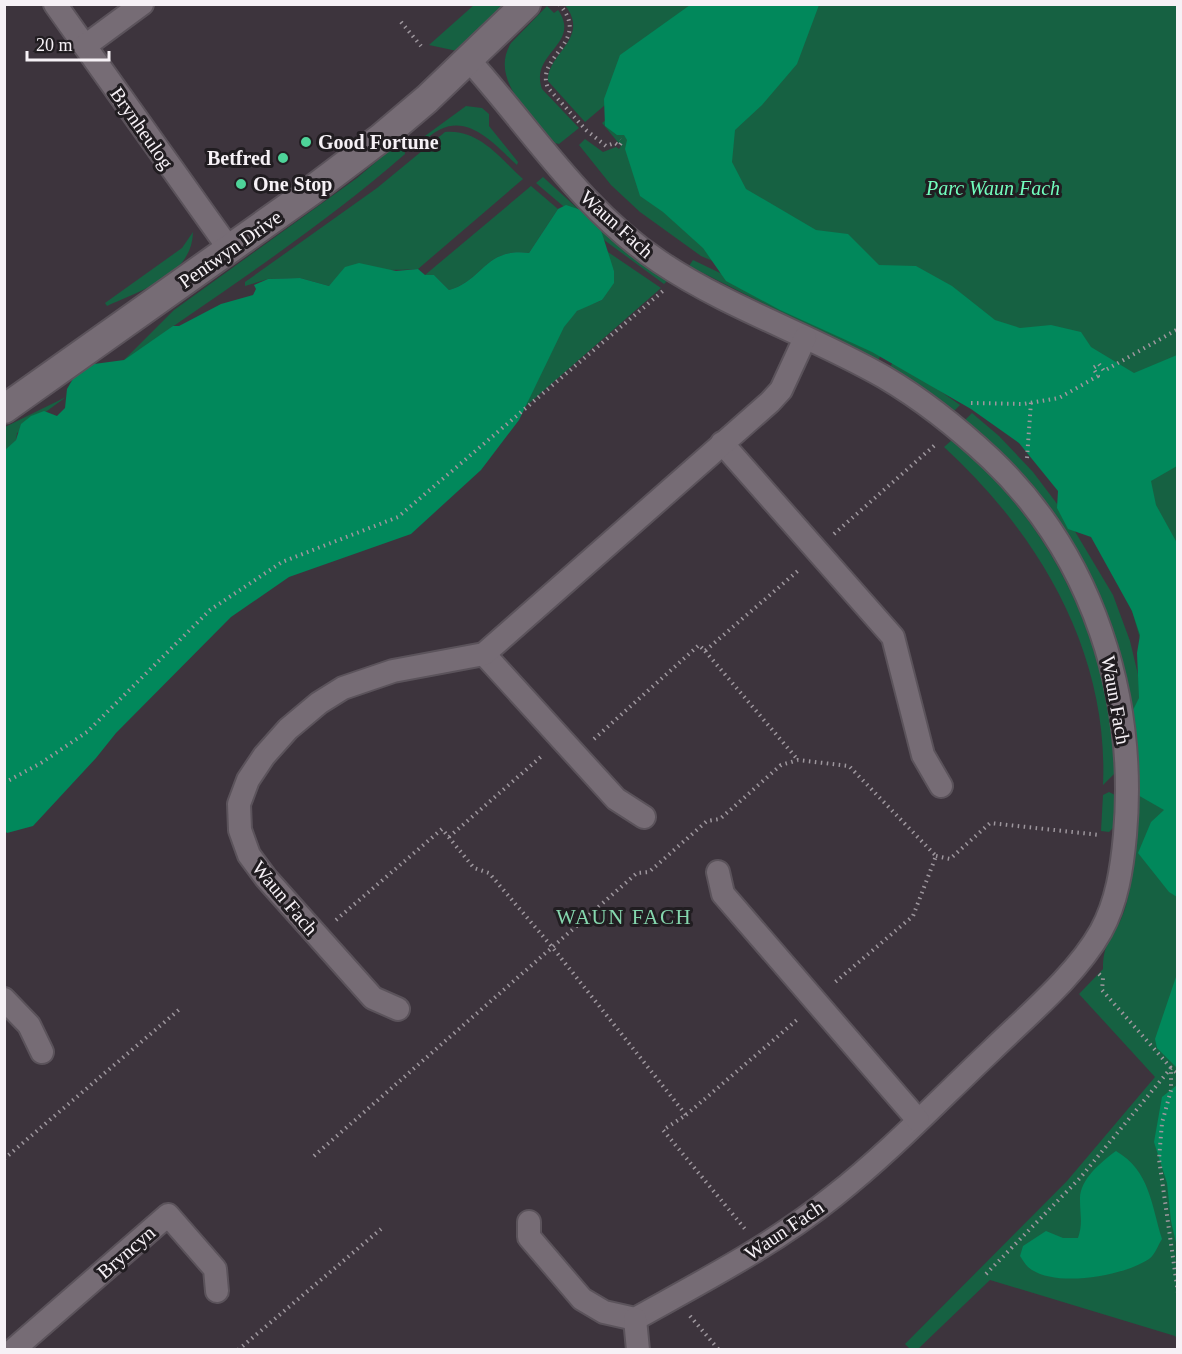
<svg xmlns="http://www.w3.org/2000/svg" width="1182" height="1354" font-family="Georgia,serif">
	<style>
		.green { fill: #166142 }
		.forest { fill: #01885b }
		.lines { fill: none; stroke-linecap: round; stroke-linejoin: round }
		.minor-casing { stroke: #5b535b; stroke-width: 26 }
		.tertiary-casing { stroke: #5b535b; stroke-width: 32 }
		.path { stroke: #9e979e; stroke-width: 4; stroke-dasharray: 1.5 4.5; stroke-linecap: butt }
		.minor { stroke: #766c75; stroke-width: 22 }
		.tertiary { stroke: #766c75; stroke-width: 28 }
		.poi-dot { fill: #4ed399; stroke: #211d21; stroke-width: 2 }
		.labels { text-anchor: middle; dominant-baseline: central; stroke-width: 6; stroke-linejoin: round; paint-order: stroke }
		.street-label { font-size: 20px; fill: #f6f1f6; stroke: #211d21 }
		.poi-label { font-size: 20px; font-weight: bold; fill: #f6f1f6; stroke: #211d21; text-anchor: start }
		.park-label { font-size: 20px; font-style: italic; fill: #72febe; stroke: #211d21 }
		.neighbourhood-label { font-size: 21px; letter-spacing: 1.5px; fill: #85d7ae; stroke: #211d21 }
	</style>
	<rect width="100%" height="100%" fill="#3d343d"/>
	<g class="green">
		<path d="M474,5H504L457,51L429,45Z"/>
		<path d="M565,5H723L585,122L548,81C547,53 591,39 565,5Z"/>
		<path d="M735,5H1177V765L1132,611L1047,405L701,256L640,212L611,185L579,145L585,139L603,152L616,147L619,149L621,146L602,123L732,16Z"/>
		<path d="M547,6L554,13L558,10C582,44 529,53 542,89L579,128L559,144L555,143C534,117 488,80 511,43Z"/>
		<path d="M466,106L482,108L489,114V126L518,162L517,165C497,147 471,115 441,129C432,133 423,142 415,149L414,144Z"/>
		<path d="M445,132C479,129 500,158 523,179L418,269C393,271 347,267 329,286L300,278L268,279L245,286V282L377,188Z"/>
		<path d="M403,139L405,154C318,230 219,294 124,360L174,310L357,178Z"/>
		<path d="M543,177L600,229L668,280L664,284L596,234L536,183Z"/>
		<path d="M531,186L558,209L529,253C485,247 483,281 449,290L434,275H425Z"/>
		<path d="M193,232C192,276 141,290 107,306L105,303L182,248Z"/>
		<path d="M605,250L661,288L526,406C536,379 554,330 576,312C583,306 594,304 602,300L614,271Z"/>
		<path d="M693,260L718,272L882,352L878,361L689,266Z"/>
		<path d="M895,359L960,405L954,411L890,367Z"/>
		<path d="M66,397L17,433L16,440L5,451V427Z"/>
		<path d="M972,413L999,436L1033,472L1064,513L1113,595L1130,641L1178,843L1177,1339L1175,1336L990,1280L918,1349H910L905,1344L1067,1181L1155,1077L1079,994L1103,969C1103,943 1111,941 1121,919C1129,901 1131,882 1133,862C1152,687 1103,536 965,420Z"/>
		<path d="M952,440C1054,524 1109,642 1115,773L1103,785C1109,652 1039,534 944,447Z"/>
		<path d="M1109,792L1115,795L1114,827L1109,832L1101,831L1103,795Z"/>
	</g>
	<g class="forest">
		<path d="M690,5H819L797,64L762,105L735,130L732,162L746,189L816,230L848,234L879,265L916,266L952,286L995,320L1020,328L1051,325L1081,332L1091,347L1134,373L1177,355V466L1151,481L1156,505L1177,543V897L1169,892L1138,853L1151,822L1164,810L1136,794L1119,738L1139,698L1137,653L1140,635L1132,611L1091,537L1068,529L1057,508L1058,491L1019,443L971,409L872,352L780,310L726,281L703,248L663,212L640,196L625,149L627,140L624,135H617L605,126L604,99L620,55Z"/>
		<path d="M566,205L587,212L599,224L614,271V283L602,300L577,311L564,327L519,420L481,470L411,534L289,577L231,617L116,733L96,758L33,826L7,833L5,831L4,451L16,440L21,424L31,416L44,411L57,416L65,408L67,389L77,372L94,364L124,360L173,326H179L221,304L253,295L256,289L254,285L268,279L300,278L329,286L345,267L359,263L396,271L418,269L425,275H434L449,290C483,281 485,247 529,253L558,209Z"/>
		<path d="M1177,974V1068L1157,1048L1155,1039Z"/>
		<path d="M1177,1085V1247L1171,1221L1167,1183L1154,1142L1162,1097Z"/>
		<path d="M1116,1151C1150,1171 1151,1204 1162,1239C1158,1245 1155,1255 1149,1259C1124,1276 1053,1289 1028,1267C1025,1264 1022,1259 1020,1256L1023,1246L1046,1231L1063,1238H1078C1083,1223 1080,1216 1080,1200C1079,1180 1101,1162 1116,1151Z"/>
	</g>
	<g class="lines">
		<g class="minor-casing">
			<g id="minor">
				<path d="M55,4L230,250"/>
				<path d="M85,46L142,4"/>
				<path d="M469,60C531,129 582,210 660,262C730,309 811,335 884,377C923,400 958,428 991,459C1093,556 1137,697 1125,835C1122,868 1117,902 1101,931C1077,974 1028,1015 992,1050C940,1099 890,1152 834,1196C773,1245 703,1281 635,1319L604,1312L582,1299L529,1237V1222"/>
				<path d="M722,443L893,637L923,755L941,786"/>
				<path d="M484,654L616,799L644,817"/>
				<path d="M718,872L723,894L918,1120"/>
				<path d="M4,999L29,1025L42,1052"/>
				<path d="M398,1009L373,998L266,878L249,855L240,830L239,804L248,780L264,756L288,729L319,703L343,688L393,671L484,654L770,402L781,390L805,338"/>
				<path d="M635,1319L638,1350"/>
				<path d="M13,1350L168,1215L215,1269L217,1291"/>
			</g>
		</g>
		<g class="tertiary-casing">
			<path id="tertiary" d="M4,409L311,191L381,138L427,99L526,4"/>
		</g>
		<g class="path">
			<path d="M559,4C593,42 534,56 548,88L586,130L606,146L615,143L619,146L622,142L620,140"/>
			<path d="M401,22L421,46"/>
			<path d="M971,403L1024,404L1059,398L1098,376L1093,368L1099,364L1104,371L1178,329"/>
			<path d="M1027,458L1031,402"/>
			<path d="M834,534L936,444"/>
			<path d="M705,651L798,760"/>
			<path d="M594,739L699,645L705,651L800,569"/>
			<path d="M4,783L41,763L87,732L210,610L282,562L398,517L663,291"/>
			<path d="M449,837L543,755"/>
			<path d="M936,856L950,859L990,823L1100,835"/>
			<path d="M336,920L442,829L474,868L489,873L553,948L686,1115L663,1130L745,1229"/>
			<path d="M1099,974L1103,978L1102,990L1171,1068V1090L1162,1123L1159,1159L1178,1293"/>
			<path d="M686,1115L798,1019"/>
			<path d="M314,1156L637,873L649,872L707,821L720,819L781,765L798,760L849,766L936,856L913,916L833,984"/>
			<path d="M4,1159L181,1008"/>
			<path d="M986,1274L1080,1178L1171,1068L1178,1074"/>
			<path d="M690,1316L719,1350"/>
			<path d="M238,1350L381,1229"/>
		</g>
		<use href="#minor" class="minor"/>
		<use href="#tertiary" class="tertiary"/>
	</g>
	<g class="poi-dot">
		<circle cx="306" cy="142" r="6"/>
		<circle cx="283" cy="158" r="6"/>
		<circle cx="241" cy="184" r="6"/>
	</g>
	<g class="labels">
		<g class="street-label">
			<text transform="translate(142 128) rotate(55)">Brynheulog</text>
			<text transform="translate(617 224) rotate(42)">Waun Fach</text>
			<text transform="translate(230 249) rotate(-35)">Pentwyn Drive</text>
			<text transform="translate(1116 700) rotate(80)">Waun Fach</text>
			<text transform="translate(285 898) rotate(50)">Waun Fach</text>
			<text transform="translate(784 1230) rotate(-34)">Waun Fach</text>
			<text transform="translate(126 1252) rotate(-41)">Bryncyn</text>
		</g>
		<g class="poi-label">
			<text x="318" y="142">Good Fortune</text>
			<text x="271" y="158" text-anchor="end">Betfred</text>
			<text x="253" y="184">One Stop</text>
		</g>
		<g class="park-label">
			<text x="993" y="188">Parc Waun Fach</text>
		</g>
		<g class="neighbourhood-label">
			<text x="624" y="917">WAUN FACH</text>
		</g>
	</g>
	<rect width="1182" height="1354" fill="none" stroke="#f6f1f6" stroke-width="12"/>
	<path d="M27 51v9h82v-9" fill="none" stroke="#f6f1f6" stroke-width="3"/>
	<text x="36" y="51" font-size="18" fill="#f6f1f6" stroke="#211d21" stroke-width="4.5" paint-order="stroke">20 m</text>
</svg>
